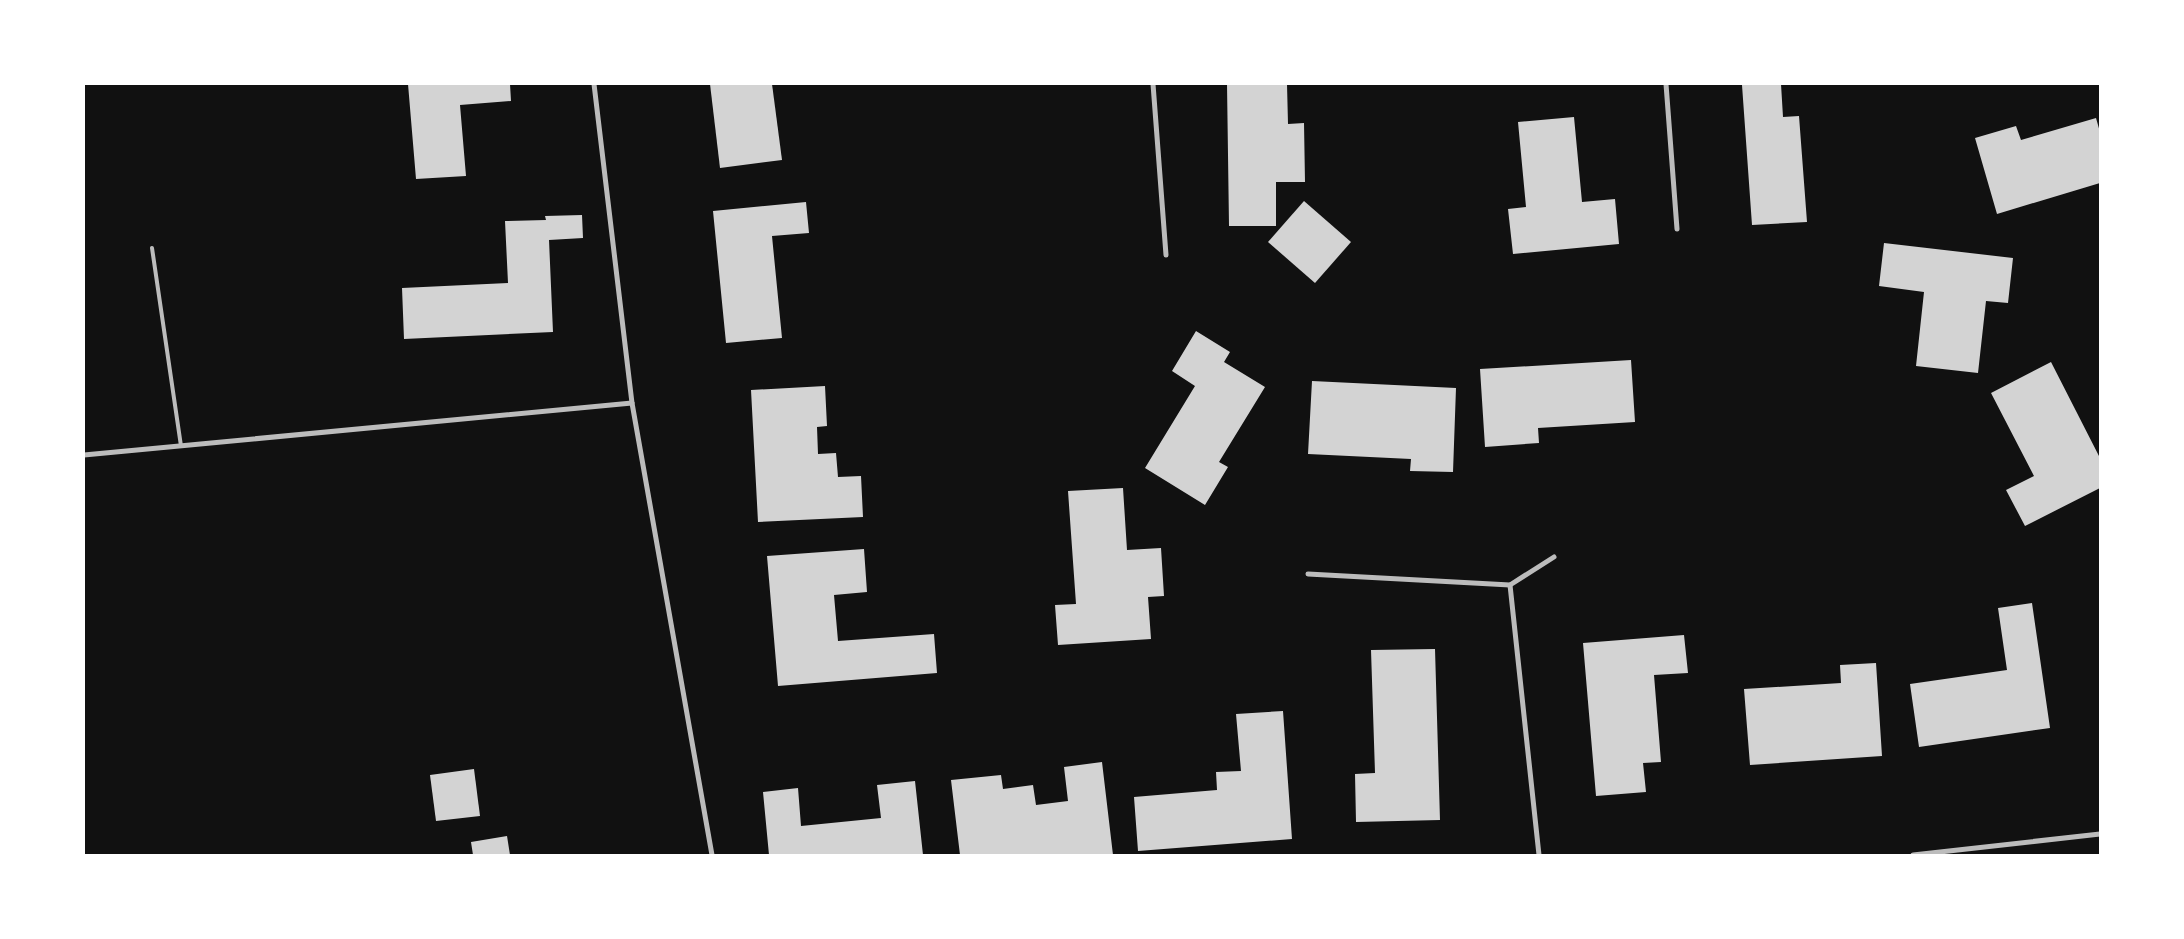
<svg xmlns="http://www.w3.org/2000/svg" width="2184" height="939" font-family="'Archivo Narrow',sans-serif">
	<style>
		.building { fill: #d3d3d3 }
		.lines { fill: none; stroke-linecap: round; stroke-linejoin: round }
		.service { stroke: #bcbcbc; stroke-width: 4 }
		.minor { stroke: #bcbcbc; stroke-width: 5 }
	</style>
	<rect width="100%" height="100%" fill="#111"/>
	<g class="building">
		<path d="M408,84H510L511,101L460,105L466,176L416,179Z"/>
		<path d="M710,84H772L782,160L720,168Z"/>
		<path d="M1227,84H1287L1288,124L1304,123L1305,182H1276V226H1229Z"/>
		<path d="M1781,84L1783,117L1799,116L1807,222L1752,225L1742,85Z"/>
		<path d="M1574,117L1582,202L1615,199L1619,244L1513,254L1508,209L1526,207L1518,122Z"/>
		<path d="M2096,118L2100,132V183L1997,214L1975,138L2016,126L2021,140Z"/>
		<path d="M1304,201L1351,242L1315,283L1268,242Z"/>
		<path d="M806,202L809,233L772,236L782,338L726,343L713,211Z"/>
		<path d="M582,215L583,238L549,240L553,332L404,339L402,288L508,283L505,221L546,220L545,216Z"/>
		<path d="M1884,243L2013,258L2008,303L1986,301L1978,373L1916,366L1924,292L1879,286Z"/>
		<path d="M1196,331L1230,352L1224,362L1265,387L1219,462L1228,467L1205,505L1145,468L1195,386L1172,371Z"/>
		<path d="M1631,360L1635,422L1538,428L1539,443L1485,447L1480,369Z"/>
		<path d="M2051,362L2100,458V488L2025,526L2006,490L2034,476L1991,393Z"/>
		<path d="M1312,381L1456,388L1453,472L1410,471L1411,459L1308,454Z"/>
		<path d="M825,386L827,426L817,427L818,454L836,453L838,477L861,476L863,517L758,522L751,390Z"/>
		<path d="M1123,488L1127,550L1161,548L1164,596L1148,597L1151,639L1058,645L1055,605L1076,604L1068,491Z"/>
		<path d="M864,549L867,592L834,595L838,641L934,634L937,673L778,686L767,556Z"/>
		<path d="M2032,603L2050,728L1919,747L1910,684L2007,670L1998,608Z"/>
		<path d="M1684,635L1688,673L1654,675L1661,762L1643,763L1646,792L1596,796L1583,643Z"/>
		<path d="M1435,649L1440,820L1356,822L1355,774L1375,773L1371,650Z"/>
		<path d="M1876,663L1882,756L1750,765L1744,689L1841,683L1840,665Z"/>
		<path d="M1283,711L1292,839L1138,851L1134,797L1217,790L1216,772L1241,771L1236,714Z"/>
		<path d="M1102,762L1113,855H960L951,780L1001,775L1003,789L1033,785L1036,805L1068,801L1064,767Z"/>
		<path d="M474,769L480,816L436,821L430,775Z"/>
		<path d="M915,781L923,855H769L763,792L798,788L801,826L881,818L877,785Z"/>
		<path d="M507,836L510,855H473L471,842Z"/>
	</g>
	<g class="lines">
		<path class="service" d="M152,248L181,446"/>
		<g class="minor">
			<path d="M594,84L632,403L712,855"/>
			<path d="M1153,84L1166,255"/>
			<path d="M1666,84L1677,229"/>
			<path d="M84,455L632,403"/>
			<path d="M1308,574L1510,585L1554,557"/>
			<path d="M1510,585L1539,855"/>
			<path d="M1913,855L2100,834"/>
		</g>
	</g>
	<rect width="2184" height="939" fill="none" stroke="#ffffff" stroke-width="170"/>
</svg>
